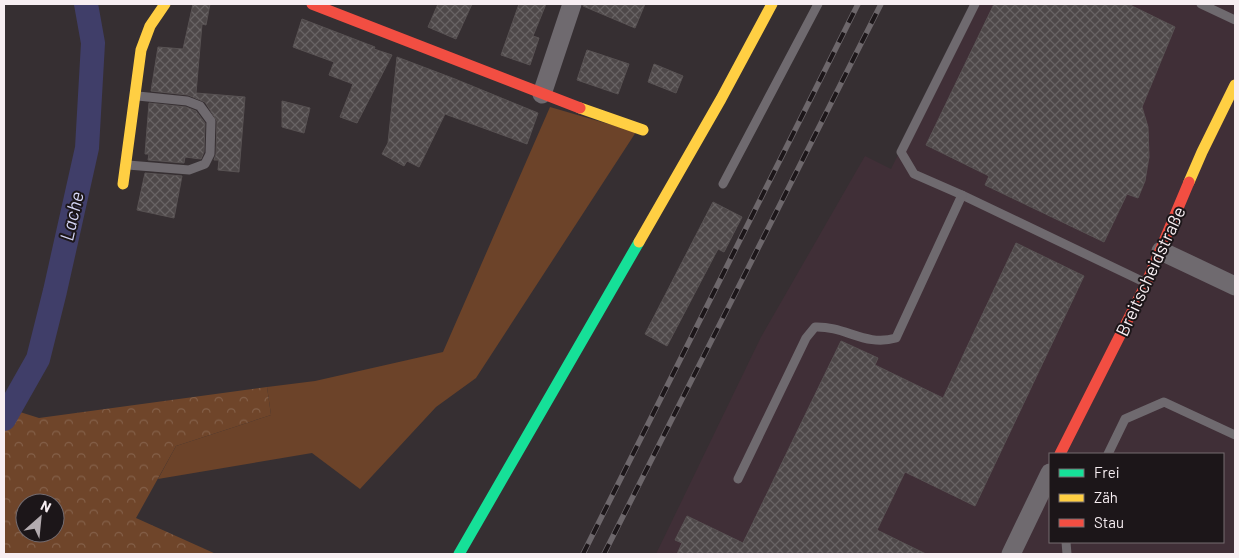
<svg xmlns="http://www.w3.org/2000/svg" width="1239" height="558" font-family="Barlow,sans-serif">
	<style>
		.built { fill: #402f37; fill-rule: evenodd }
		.green { fill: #6c4329 }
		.forest { fill: url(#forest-crowns); fill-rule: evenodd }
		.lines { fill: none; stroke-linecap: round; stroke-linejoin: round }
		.canal { stroke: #403e69; stroke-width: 24 }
		.building { fill: url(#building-cross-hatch); stroke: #585253 }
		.lane { stroke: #6f6a6f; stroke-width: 9 }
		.street { stroke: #6f6a6f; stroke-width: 19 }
		.fast { stroke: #16e098; stroke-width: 11 }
		.slow { stroke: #ffcf43; stroke-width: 11 }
		.jam { stroke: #f24e42; stroke-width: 11 }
		.rail-casing { stroke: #6d676b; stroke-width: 5.5 }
		.rail { stroke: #1c1619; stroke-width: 4; stroke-dasharray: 11; stroke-linecap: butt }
		.labels { text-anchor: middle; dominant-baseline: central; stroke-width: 4; stroke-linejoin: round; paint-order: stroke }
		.street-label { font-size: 18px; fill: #f7eef2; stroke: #1c1619 }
		.water-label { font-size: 19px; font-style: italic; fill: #d4d5f5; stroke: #1c1619 }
	</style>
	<defs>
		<pattern id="forest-crowns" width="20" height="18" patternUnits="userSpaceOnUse" patternTransform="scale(1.25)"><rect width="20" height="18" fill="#6f452a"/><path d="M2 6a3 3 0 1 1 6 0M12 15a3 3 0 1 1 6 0" fill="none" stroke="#846049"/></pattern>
		<pattern id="building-cross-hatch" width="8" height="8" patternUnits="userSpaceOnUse" patternTransform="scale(1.25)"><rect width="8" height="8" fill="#4e4849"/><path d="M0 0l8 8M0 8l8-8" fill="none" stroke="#686364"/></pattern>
	</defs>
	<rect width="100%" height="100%" fill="#362f32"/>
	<path class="built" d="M973,4H1235V554H656L761,337L865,156L891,169ZM1050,454H1223V542H1050Z"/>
	<path class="green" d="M550,107L636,132L476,378L436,407L360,489L312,453L158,479L176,446L271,415L267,387L315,381L443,352Z"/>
	<path class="forest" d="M267,387L271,415L176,446L136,518L216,554H4V407L39,418ZM25,503H55V533H25Z"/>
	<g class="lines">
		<path class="canal" d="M4,419L38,359L55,291L87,148L93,43L86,4"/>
	</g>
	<g class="building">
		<path d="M193,4H210L206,25L202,24L196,93L245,97L239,172L218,170L219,160H214L216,154L217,121L205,102L188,95L151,91L158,47L183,49Z"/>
		<path d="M438,4H472L456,39L428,27Z"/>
		<path d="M519,4H546L533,36L539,38L530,65L501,55Z"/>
		<path d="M583,4H645L635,28L583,6Z"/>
		<path d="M994,4H1128L1175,27L1142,107L1148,127L1149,157L1145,181L1138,198L1127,194L1104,242L985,185L989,176L926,145Z"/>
		<path d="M302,19L375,47L374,49L392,55L357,123L340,117L353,84L329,75L334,62L293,47Z"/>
		<path d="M587,50L629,64L618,94L577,80Z"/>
		<path d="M397,57L455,79L538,113L527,144L445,114L419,167L407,161L404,166L382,154L388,143Z"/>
		<path d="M654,64L683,76L676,93L648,82Z"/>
		<path d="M282,101L310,108L304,133L282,127Z"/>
		<path d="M149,103L186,107L196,111L205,123L204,152L201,159L185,157L184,163L148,160L149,154H145Z"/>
		<path d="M145,173L182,176L174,218L137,210Z"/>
		<path d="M713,202L742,217L724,252L718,249L667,346L645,334Z"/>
		<path d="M1016,243L1084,276L975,506L905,472L877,530L926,554H677L682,543L675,540L687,516L743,543L841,341L878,358L875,365L943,398Z"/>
	</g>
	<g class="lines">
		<g class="lane">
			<path d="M975,4L901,152L914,174L962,195L1144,282"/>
			<path d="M1201,4L1235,20"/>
			<path d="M128,165L189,170L205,164L210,154L211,121L200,106L187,101L138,96"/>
			<path d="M723,184L818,4"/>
			<path d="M1108,454L1125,419L1164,402L1235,435"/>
			<path d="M738,479L806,338L815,327C846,326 865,347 896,338L962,195"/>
			<path d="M1066,542L1067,554"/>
		</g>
		<g class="street">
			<path d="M542,94L572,4"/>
			<path d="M1161,251L1235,286"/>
			<path d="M1011,554L1050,473"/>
		</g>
		<path class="fast" d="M459,554L639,242"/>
		<g class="slow">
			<path d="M580,108L643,130"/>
			<path d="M1189,182L1202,152L1235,85"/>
			<path d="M123,184L141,50L150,26L165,4"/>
			<path d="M639,242L721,99L772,4"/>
		</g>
		<g class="jam">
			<path d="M312,4L580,108"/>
			<path d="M1060,454L1146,284L1189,182"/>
		</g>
		<g class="rail-casing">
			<g id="rail">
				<path d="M583,554L858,4"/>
				<path d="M604,554L881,4"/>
			</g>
		</g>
		<use href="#rail" class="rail"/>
	</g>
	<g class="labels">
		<g class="street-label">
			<text transform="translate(1150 271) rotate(-65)">Breitscheidstraße</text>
		</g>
		<g class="water-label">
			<text transform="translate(71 216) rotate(-77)">Lache</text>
		</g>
	</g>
	<rect width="1239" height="558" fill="none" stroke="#f7eef2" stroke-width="10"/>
	<rect x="1049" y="453" width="175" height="90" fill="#1c1619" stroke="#746c70"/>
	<rect x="1059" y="469" width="25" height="8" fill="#16e098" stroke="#746c70"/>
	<text x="1094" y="478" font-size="15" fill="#f7eef2">Frei</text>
	<rect x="1059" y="494" width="25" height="8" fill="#ffcf43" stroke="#746c70"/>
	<text x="1094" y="503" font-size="15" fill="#f7eef2">Zäh</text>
	<rect x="1059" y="519" width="25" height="8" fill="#f24e42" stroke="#746c70"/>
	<text x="1094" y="528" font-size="15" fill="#f7eef2">Stau</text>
	<g transform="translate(40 518) rotate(27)"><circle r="24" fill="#1c1619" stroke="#746c70"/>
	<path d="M0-4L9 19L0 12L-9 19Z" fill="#b3abaf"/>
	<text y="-8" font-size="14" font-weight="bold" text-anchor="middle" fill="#f7eef2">N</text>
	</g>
</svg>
